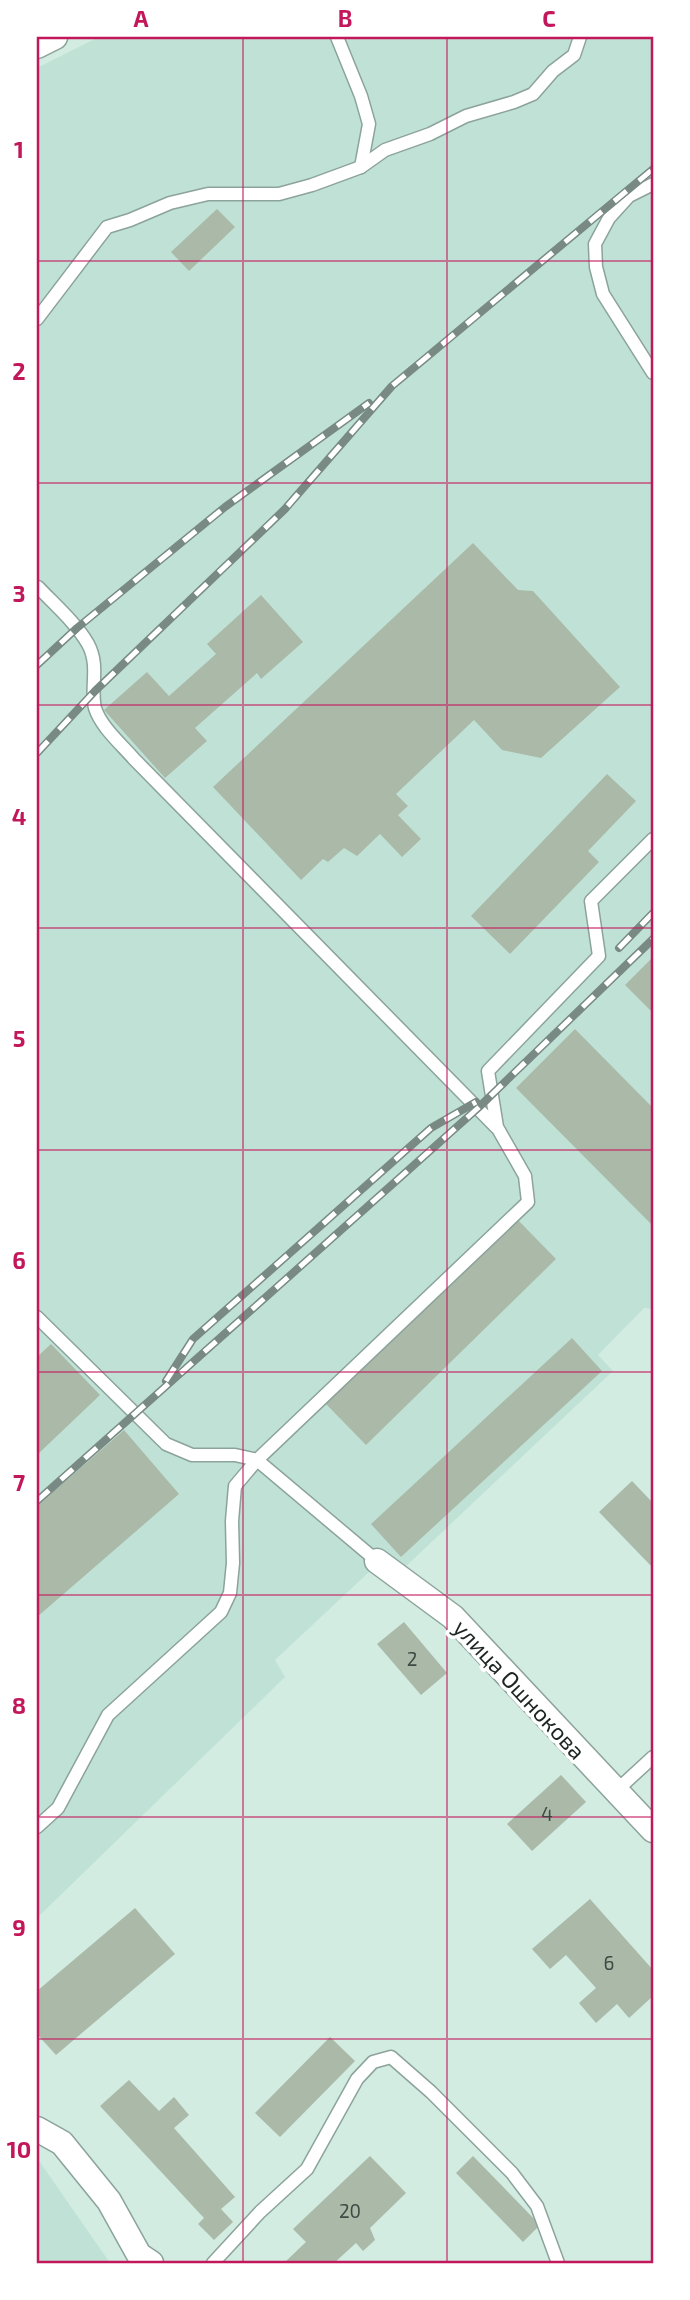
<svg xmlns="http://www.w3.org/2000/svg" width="690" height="2300" font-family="'Exo 2',sans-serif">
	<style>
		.built { fill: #c0e2d6 }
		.building { fill: #aab9a8 }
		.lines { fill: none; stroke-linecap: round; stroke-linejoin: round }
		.service-casing { stroke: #8ca39b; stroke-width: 15 }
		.minor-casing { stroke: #8ca39b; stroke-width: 27 }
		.service { stroke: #fff; stroke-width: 12 }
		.minor { stroke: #fff; stroke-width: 24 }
		.rail-casing { stroke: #788a83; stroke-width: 8 }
		.rail { stroke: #fff; stroke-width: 5; stroke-dasharray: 16; stroke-linecap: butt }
		.grid { fill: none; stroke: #c2185b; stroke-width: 2; stroke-opacity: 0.55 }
		.labels { text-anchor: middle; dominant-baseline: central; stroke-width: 7; stroke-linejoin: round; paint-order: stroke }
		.number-label { font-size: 19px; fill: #404a44 }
		.street-label { font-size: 23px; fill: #1c2522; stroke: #fff }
		.neatline { fill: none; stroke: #c2185b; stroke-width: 2.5 }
		.grid-label { font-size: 23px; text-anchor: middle; font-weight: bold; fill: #c2185b }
	</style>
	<rect width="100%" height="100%" fill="#d2ece2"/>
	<g class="built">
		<path d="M99,37H653V1309L644,1308L598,1355L613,1371L403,1569L385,1557L275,1660L285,1677L37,1918V68Z"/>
		<path d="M37,2158L110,2263H37Z"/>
	</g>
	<g class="building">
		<path d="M217,209L235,227L189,271L171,252Z"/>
		<path d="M473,543L518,590L533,591L620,687L541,758L502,750L474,720L396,794L408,806L398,815L421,839L402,857L380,834L357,856L344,848L328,862L323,859L301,880L213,787Z"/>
		<path d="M261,595L303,642L261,679L257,673L195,728L207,741L165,778L104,710L147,672L169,696L216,654L207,644Z"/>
		<path d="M607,774L636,801L588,851L599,862L510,954L471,916Z"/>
		<path d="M653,957V1013L625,985Z"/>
		<path d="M575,1029L653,1108V1226L516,1088Z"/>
		<path d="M514,1216L556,1259L366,1445L324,1402Z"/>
		<path d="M572,1338L602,1371L401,1557L371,1524Z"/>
		<path d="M51,1344L100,1395L37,1455V1357Z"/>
		<path d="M124,1430L179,1494L37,1617V1506Z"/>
		<path d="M632,1481L653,1503V1568L599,1512Z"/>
		<path d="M404,1622L447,1673L421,1695L377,1644Z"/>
		<path d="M561,1775L586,1802L532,1851L507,1824Z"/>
		<path d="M590,1899L653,1970V1996L629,2018L617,2004L596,2023L579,2003L596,1988L566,1955L550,1969L532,1949Z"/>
		<path d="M135,1908L175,1954L56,2055L37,2034V1991Z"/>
		<path d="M330,2037L355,2061L280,2137L255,2113Z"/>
		<path d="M129,2080L159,2111L174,2097L189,2115L174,2128L235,2197L221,2209L233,2222L214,2240L198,2224L204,2218L100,2106Z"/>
		<path d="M370,2156L406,2193L370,2228L375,2240L363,2251L356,2243L334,2263H284L306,2242L293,2229Z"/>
		<path d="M473,2156L540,2225L523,2242L456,2173Z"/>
	</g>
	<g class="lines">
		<g class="service-casing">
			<g id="service">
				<path d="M337,37L361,96L369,124L361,167"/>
				<path d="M653,184L629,196L609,218L595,244L596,267L603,294L653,373"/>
				<path d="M37,319L107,227L130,220L170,203L208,194H279L312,185L361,167L385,150L430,134L466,116L514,102L533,94L553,71L574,55L580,37"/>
				<path d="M38,587C55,605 76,623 88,644C100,666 90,688 95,708C101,727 121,744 134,759L496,1127"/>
				<path d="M37,1317L166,1444L192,1455H235L257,1460L235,1486L232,1521L233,1563L230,1593L221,1612L108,1715L58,1808L37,1827"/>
				<path d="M377,1561L257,1460L528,1202L525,1176L497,1127L488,1071L599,956L591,901L653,839"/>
				<path d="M616,1791L653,1757"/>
				<path d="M213,2263L260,2212L307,2169L357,2079L373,2062L391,2057L431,2092L512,2173L537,2206L558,2263"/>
			</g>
		</g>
		<g class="minor-casing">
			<g id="minor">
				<path d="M37,46L55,37"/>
				<path d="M377,1561L453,1617L653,1830"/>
				<path d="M37,2129L62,2143L109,2201L139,2255L151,2263"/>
			</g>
		</g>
		<use href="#service" class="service"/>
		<use href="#minor" class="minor"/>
		<g class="rail-casing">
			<g id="rail">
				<path d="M37,665L77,628L225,507L369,403"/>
				<path d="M37,753L95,691L285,509L392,386L653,169"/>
				<path d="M619,948L653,913"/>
				<path d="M166,1381L193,1339L431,1128L476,1102"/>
				<path d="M37,1501L478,1108L653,939"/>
			</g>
		</g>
		<use href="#rail" class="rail"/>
	</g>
	<path class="grid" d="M243,37V2263M447,37V2263M37,261H653M37,483H653M37,705H653M37,928H653M37,1150H653M37,1372H653M37,1595H653M37,1817H653M37,2039H653"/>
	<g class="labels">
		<g class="number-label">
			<text x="412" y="1658">2</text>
			<text x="547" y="1813">4</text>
			<text x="609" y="1962">6</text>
			<text x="350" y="2210">20</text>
		</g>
		<g class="street-label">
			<text transform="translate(520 1689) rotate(47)">улица Ошнокова</text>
		</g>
	</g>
	<rect width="690" height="2300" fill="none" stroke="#ffffff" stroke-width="77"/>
	<rect x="38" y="38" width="614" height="2224" class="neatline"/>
	<g class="grid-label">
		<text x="141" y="27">A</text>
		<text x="345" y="27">B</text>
		<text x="549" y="27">C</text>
		<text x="19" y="158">1</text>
		<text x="19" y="380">2</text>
		<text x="19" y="602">3</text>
		<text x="19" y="825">4</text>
		<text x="19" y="1047">5</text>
		<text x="19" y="1269">6</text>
		<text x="19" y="1491">7</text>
		<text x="19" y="1714">8</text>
		<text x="19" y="1936">9</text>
		<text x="19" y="2158">10</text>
	</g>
</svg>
